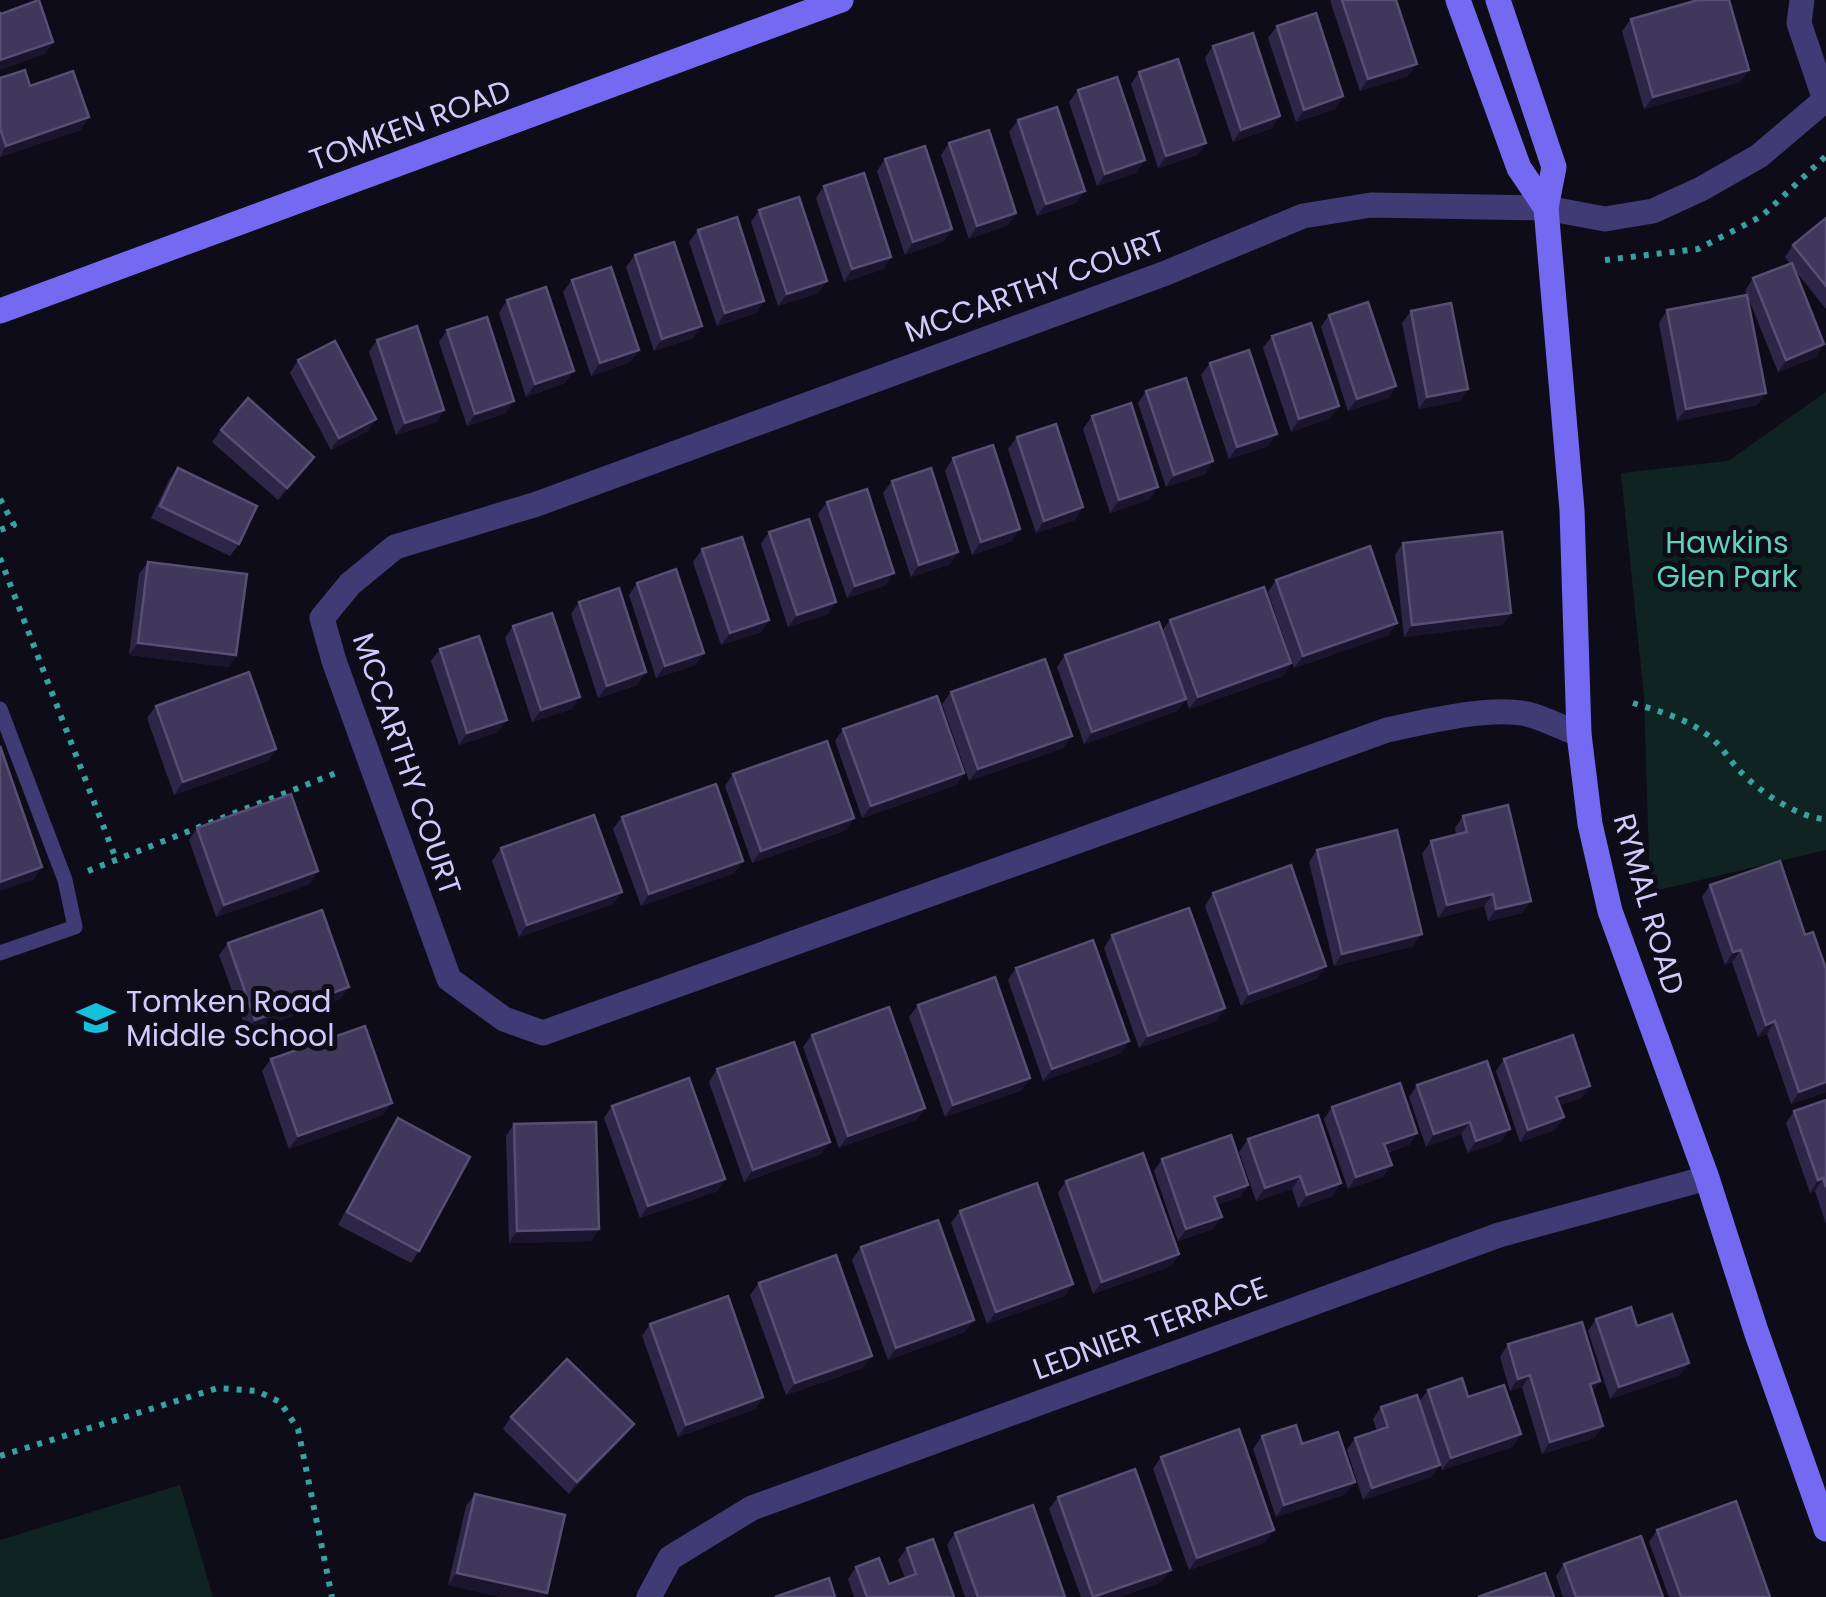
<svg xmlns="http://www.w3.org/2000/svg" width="1826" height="1597" font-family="Poppins,sans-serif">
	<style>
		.green { fill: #102323 }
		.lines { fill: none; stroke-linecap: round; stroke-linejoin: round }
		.path { stroke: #37a29f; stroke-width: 6; stroke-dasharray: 5 8; stroke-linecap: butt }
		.lane { stroke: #403b75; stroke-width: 15 }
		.street { stroke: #403b75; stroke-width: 25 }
		.secondary { stroke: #736af1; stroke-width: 25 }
		.wall { fill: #2e2647 }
		.shaded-wall { fill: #1a142d }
		.building { fill: #40385a; stroke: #574f73; stroke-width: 2.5 }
		.labels { text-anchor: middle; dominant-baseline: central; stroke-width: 10; stroke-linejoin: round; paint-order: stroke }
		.street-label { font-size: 30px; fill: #d2cafa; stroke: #0f0c1a }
		.park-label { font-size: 30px; fill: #5fd2ba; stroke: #0f0c1a }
		.poi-label { font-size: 30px; fill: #d2cafa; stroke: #0f0c1a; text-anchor: start }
	</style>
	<rect width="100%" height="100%" fill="#0f0c1a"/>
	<g class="green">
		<path d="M1826,392V850L1650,892L1644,696L1621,473L1728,461Z"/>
		<path d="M180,1485L213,1597H0V1540Z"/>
	</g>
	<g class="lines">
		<g class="path">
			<path d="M1605,260L1698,249L1762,216L1826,156"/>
			<path d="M0,499L14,525L0,530"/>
			<path d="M0,558L116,859"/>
			<path d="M1633,703C1658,711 1685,718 1706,734C1719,742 1728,758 1738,769C1757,790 1797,818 1826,819"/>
			<path d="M88,871L341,771"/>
			<path d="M0,1456L218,1388L257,1391L280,1402L298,1429L332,1597"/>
		</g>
		<path class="lane" d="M0,709L65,880L75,927L0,953"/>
		<g class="street">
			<path d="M1802,0L1799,23L1825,100"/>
			<path d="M1579,734C1562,728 1544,718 1527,714C1489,706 1425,722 1387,730L543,1033L504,1019L449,979L334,661L322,618L350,584L395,547L537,504L1166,273L1303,216L1371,205L1546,208L1605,219L1653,211L1701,189L1759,156L1826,99"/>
			<path d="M649,1597L670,1558L752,1508L1499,1235L1707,1178"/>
		</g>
		<g class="secondary">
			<path d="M1458,0L1519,168L1546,208"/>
			<path d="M1498,0L1554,167L1546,208L1572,510L1579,734L1590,824L1610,911L1707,1178L1756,1331L1826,1529"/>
			<path d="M0,311L841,0"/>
		</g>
	</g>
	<g class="wall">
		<path d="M1330,0H1396L1408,76L1360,91Z"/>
		<path d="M1631,19L1749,70L1740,82L1644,109L1622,31Z"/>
		<path d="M1277,26L1343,96L1335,109L1296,122L1268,38Z"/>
		<path d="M1213,46L1272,128L1233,142L1205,58Z"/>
		<path d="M1139,72L1206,143L1197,155L1158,168L1131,84Z"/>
		<path d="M0,78L30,86L89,117L80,130L0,157Z"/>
		<path d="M1078,90L1145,160L1136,173L1097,186L1069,102Z"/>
		<path d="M1018,120L1076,203L1037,216L1009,132Z"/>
		<path d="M949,143L1016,213L1008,225L969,239L941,155Z"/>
		<path d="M885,159L952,229L944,241L905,255L877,171Z"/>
		<path d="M824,186L891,257L883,269L844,282L816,198Z"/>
		<path d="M759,210L827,281L818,293L778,306L751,222Z"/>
		<path d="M1826,218V309L1794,269L1824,344L1816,357L1778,372L1748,297L1766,393L1757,405L1677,421L1659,323L1667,310L1747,295L1745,291L1753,278L1790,264L1785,257L1793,245Z"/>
		<path d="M698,230L764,301L756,313L717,326L689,242Z"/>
		<path d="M635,255L693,338L654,351L626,267Z"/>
		<path d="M572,280L639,350L630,362L591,376L563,292Z"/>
		<path d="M507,300L565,383L526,397L499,313Z"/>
		<path d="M1411,311L1460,401L1419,409L1402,323Z"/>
		<path d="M1329,315L1396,386L1388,398L1348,411L1321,327Z"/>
		<path d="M447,330L506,413L467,426L439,342Z"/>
		<path d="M1272,336L1339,406L1330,418L1291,432L1263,348Z"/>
		<path d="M377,340L444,410L436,422L396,435L369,352Z"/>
		<path d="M298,360L376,419L368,431L331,450L290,373Z"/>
		<path d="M1210,363L1268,446L1229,459L1201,375Z"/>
		<path d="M1146,391L1205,474L1166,487L1138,403Z"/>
		<path d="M1092,416L1150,499L1110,513L1083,429Z"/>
		<path d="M221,430L314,457L306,469L278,500L212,442Z"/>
		<path d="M1017,437L1075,520L1036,533L1008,449Z"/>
		<path d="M953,458L1012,541L972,555L945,471Z"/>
		<path d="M178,468L239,544L230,556L151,518L169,480Z"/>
		<path d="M892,481L958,552L950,564L911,577L883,493Z"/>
		<path d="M827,502L886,585L847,598L818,514Z"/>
		<path d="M769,532L828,614L788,627L761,544Z"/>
		<path d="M1403,543L1511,613L1502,625L1404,637L1395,555Z"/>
		<path d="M702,549L769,620L761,632L721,645L693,562Z"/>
		<path d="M148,562L236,655L228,667L129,655L139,574Z"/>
		<path d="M1276,580L1389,635L1294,668L1268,592Z"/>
		<path d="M637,583L704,653L695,665L656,678L629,595Z"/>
		<path d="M579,602L637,685L598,698L571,614Z"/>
		<path d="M1170,620L1291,663L1283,676L1189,709L1186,699L1177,711L1084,744L1057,667L1065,655L1162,631Z"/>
		<path d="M513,626L572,709L532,722L505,638Z"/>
		<path d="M440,649L498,732L459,745L431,661Z"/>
		<path d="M951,692L1072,736L1063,748L969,781L942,704Z"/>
		<path d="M156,706L276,749L268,761L174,795L147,718Z"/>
		<path d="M843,729L964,773L956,785L862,818L835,741Z"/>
		<path d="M733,774L854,818L846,830L752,863L725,786Z"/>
		<path d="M1463,816L1523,913L1488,921L1484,906L1438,918L1422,854L1431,841L1456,835L1455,828Z"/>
		<path d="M622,817L743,861L734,873L641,906L613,829Z"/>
		<path d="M197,828L310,884L216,917L189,840Z"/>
		<path d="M501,848L622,892L613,904L519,937L492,861Z"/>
		<path d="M1317,850L1413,946L1334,966L1309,862Z"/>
		<path d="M1710,885L1805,935L1826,969V1092L1791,1104L1767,1034L1758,1037L1732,962L1725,965L1702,897Z"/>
		<path d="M1213,893L1318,978L1241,1006L1205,906Z"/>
		<path d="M1112,935L1216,1021L1139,1048L1104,948Z"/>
		<path d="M228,943L349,987L340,999L247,1032L219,955Z"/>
		<path d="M1016,968L1121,1053L1043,1081L1008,980Z"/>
		<path d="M918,1005L1030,1078L1022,1090L945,1117L909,1017Z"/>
		<path d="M812,1035L925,1108L916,1120L839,1148L803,1047Z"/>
		<path d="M271,1059L383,1115L289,1149L262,1071Z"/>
		<path d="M1504,1059L1582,1098L1559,1105L1555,1130L1520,1142L1496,1071Z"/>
		<path d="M717,1069L830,1142L821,1154L744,1182L709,1082Z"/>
		<path d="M1417,1085L1502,1141L1468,1153L1461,1134L1426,1147L1409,1097Z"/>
		<path d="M1826,1100V1224L1815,1191L1810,1193L1786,1123L1794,1111Z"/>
		<path d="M612,1106L725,1179L717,1191L640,1218L604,1118Z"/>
		<path d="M1332,1107L1417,1133L1409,1145L1387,1153L1383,1177L1348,1189L1324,1119Z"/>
		<path d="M398,1118L419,1251L411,1263L338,1225L389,1131Z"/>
		<path d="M514,1124L599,1229L591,1241L509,1243L506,1136Z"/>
		<path d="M1248,1139L1333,1196L1298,1208L1292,1189L1256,1201L1239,1152Z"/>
		<path d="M1162,1159L1248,1185L1240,1197L1217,1205L1213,1229L1178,1241L1154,1171Z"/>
		<path d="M1066,1181L1179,1254L1171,1266L1093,1294L1058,1193Z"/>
		<path d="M960,1211L1073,1284L1064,1296L987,1324L951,1223Z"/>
		<path d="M861,1247L965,1332L888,1360L852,1260Z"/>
		<path d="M759,1283L863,1368L786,1395L750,1295Z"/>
		<path d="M1596,1319L1637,1326L1680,1375L1610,1399L1588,1331Z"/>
		<path d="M650,1324L763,1397L755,1409L678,1437L642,1336Z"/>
		<path d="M1508,1344L1600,1381L1592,1392L1603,1426L1594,1438L1542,1454L1522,1387L1510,1391L1500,1357Z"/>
		<path d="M1428,1390L1468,1397L1521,1434L1512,1447L1442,1470L1420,1404L1440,1465L1431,1477L1363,1500L1347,1450L1355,1438L1377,1431L1373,1419L1381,1407L1419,1402Z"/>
		<path d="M511,1417L625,1436L569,1494L503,1429Z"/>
		<path d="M1262,1436L1302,1444L1346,1494L1276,1517L1253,1449Z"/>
		<path d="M1161,1457L1266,1542L1189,1570L1153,1469Z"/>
		<path d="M475,1494L547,1593L544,1597H501L448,1585L466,1506Z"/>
		<path d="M1058,1497L1162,1582L1120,1597H1081L1049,1509Z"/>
		<path d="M1657,1530L1770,1597H1669L1649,1542Z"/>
		<path d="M955,1533L1065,1597H965L947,1545Z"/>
		<path d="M907,1548L954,1597H854L848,1579L856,1567L889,1584L905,1578L898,1560Z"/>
		<path d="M1564,1564L1663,1597H1563L1556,1576Z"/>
	</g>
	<g class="shaded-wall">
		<path d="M53,42L45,54L0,70V60Z"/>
		<path d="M1417,64L1408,76L1360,91L1368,79Z"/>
		<path d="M1749,70L1740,82L1644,109L1653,97Z"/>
		<path d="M1343,96L1335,109L1296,122L1304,110Z"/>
		<path d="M1280,116L1272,128L1233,142L1241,130Z"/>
		<path d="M89,117L80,130L0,157L6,146Z"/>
		<path d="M1206,143L1197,155L1158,168L1166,156Z"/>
		<path d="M1145,160L1136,173L1097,186L1105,174Z"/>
		<path d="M1085,191L1076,203L1037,216L1046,204Z"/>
		<path d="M1016,213L1008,225L969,239L977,226Z"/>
		<path d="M952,229L944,241L905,255L913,242Z"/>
		<path d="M891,257L883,269L844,282L852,269Z"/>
		<path d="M827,281L818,293L778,306L787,294Z"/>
		<path d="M764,301L756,313L717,326L725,313Z"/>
		<path d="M702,326L693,338L654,351L662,339Z"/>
		<path d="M1824,344L1816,357L1778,372L1786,360Z"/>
		<path d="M639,350L630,362L591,376L600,363Z"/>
		<path d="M574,371L565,383L526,397L535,384Z"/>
		<path d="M1396,386L1388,398L1348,411L1357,399Z"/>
		<path d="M1468,389L1460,401L1419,409L1427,397Z"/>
		<path d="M1766,393L1757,405L1677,421L1686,409Z"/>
		<path d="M514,401L506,413L467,426L475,414Z"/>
		<path d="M1339,406L1330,418L1291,432L1299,419Z"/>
		<path d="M444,410L436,422L396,435L405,423Z"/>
		<path d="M376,419L368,431L331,450L339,438Z"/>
		<path d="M1277,434L1268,446L1229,459L1237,447Z"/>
		<path d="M314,457L306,469L278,500L287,488Z"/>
		<path d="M1213,461L1205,474L1166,487L1174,475Z"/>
		<path d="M1158,487L1150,499L1110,513L1119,500Z"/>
		<path d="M1083,507L1075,520L1036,533L1044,521Z"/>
		<path d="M1020,529L1012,541L972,555L981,542Z"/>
		<path d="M958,552L950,564L911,577L919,565Z"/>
		<path d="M894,573L886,585L847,598L855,586Z"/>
		<path d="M836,602L828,614L788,627L797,615Z"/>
		<path d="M1511,613L1502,625L1404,637L1412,625Z"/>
		<path d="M769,620L761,632L721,645L730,633Z"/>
		<path d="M1397,623L1389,635L1294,668L1303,656Z"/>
		<path d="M138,643L236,655L228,667L129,655Z"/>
		<path d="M704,653L695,665L656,678L665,666Z"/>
		<path d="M1291,663L1283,676L1189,709L1198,697Z"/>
		<path d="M646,672L637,685L598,698L607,686Z"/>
		<path d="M580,697L572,709L532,722L541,710Z"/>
		<path d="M1186,699L1177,711L1084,744L1092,732Z"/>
		<path d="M507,720L498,732L459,745L467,733Z"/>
		<path d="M1072,736L1063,748L969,781L978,769Z"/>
		<path d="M276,749L268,761L174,795L183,782Z"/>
		<path d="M964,773L956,785L862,818L871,806Z"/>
		<path d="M854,818L846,830L752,863L761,851Z"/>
		<path d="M743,861L734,873L641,906L649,894Z"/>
		<path d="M42,867L33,880L0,891V882Z"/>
		<path d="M318,871L310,884L216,917L224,905Z"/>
		<path d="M622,892L613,904L519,937L527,925Z"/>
		<path d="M1493,894L1484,906L1438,918L1447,905Z"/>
		<path d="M1531,901L1523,913L1488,921L1496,909Z"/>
		<path d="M1422,934L1413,946L1334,966L1342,954Z"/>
		<path d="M1741,950L1732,962L1725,965L1733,952Z"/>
		<path d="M1326,966L1318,978L1241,1006L1249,994Z"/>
		<path d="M349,987L340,999L247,1032L255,1020Z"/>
		<path d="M1225,1008L1216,1021L1139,1048L1148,1036Z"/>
		<path d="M1775,1021L1767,1034L1758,1037L1766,1025Z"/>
		<path d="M1129,1041L1121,1053L1043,1081L1052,1069Z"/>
		<path d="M1030,1078L1022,1090L945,1117L953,1105Z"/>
		<path d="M1826,1082V1092L1791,1104L1799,1092Z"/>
		<path d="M1590,1086L1582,1098L1548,1109L1556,1097Z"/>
		<path d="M392,1103L383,1115L289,1149L298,1136Z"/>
		<path d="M925,1108L916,1120L839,1148L848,1136Z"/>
		<path d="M1564,1117L1555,1130L1520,1142L1528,1130Z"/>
		<path d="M1470,1122L1461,1134L1426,1147L1434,1134Z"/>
		<path d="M1510,1129L1502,1141L1468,1153L1476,1141Z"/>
		<path d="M1417,1133L1409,1145L1376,1156L1384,1144Z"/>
		<path d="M830,1142L821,1154L744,1182L753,1170Z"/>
		<path d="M1392,1165L1383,1177L1348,1189L1356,1177Z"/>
		<path d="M1300,1176L1292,1189L1256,1201L1265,1188Z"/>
		<path d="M1823,1178L1815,1191L1810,1193L1818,1180Z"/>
		<path d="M725,1179L717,1191L640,1218L648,1206Z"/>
		<path d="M1341,1183L1333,1196L1298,1208L1307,1195Z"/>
		<path d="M1248,1185L1240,1197L1206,1209L1214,1197Z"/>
		<path d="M1222,1217L1213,1229L1178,1241L1186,1229Z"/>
		<path d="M599,1229L591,1241L509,1243L517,1231Z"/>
		<path d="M1179,1254L1171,1266L1093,1294L1102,1282Z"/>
		<path d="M1073,1284L1064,1296L987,1324L996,1312Z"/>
		<path d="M974,1320L965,1332L888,1360L896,1348Z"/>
		<path d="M872,1356L863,1368L786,1395L795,1383Z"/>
		<path d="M1689,1363L1680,1375L1610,1399L1619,1387Z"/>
		<path d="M1530,1375L1522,1387L1510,1391L1518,1379Z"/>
		<path d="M1600,1381L1592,1393L1590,1384Z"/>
		<path d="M763,1397L755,1409L678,1437L686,1425Z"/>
		<path d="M634,1424L625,1436L569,1494L577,1482Z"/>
		<path d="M1603,1426L1594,1438L1542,1454L1550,1442Z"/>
		<path d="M1521,1434L1512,1447L1442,1470L1451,1458Z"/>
		<path d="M1440,1465L1431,1477L1363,1500L1372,1488Z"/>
		<path d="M1355,1482L1346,1494L1276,1517L1284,1505Z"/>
		<path d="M1274,1530L1266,1542L1189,1570L1197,1558Z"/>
		<path d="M1171,1570L1162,1582L1120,1597H1095Z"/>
		<path d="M457,1573L547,1593L544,1597H501L448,1585Z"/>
	</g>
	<g class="building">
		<path d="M39,0L53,42L0,60V12L1,14Z"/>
		<path d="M1342,0H1396L1417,64L1368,79Z"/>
		<path d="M1698,0H1729L1749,70L1653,97L1631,19Z"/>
		<path d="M1316,13L1343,96L1304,110L1277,26Z"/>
		<path d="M1253,33L1280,116L1241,130L1213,46Z"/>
		<path d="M1178,59L1206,143L1166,156L1139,72Z"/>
		<path d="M25,70L30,86L73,71L89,117L6,146L0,128V78Z"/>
		<path d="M1117,77L1145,160L1105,174L1078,90Z"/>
		<path d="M1057,107L1085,191L1046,204L1018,120Z"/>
		<path d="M989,130L1016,213L977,226L949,143Z"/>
		<path d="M925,146L952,229L913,242L885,159Z"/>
		<path d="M864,173L891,257L852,269L824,186Z"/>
		<path d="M799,197L827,281L787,294L759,210Z"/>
		<path d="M737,217L764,301L725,313L698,230Z"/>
		<path d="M1826,218V286L1793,245Z"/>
		<path d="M674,242L702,326L662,339L635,255Z"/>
		<path d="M1792,263L1824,344L1786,360L1753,278Z"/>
		<path d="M611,267L639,350L600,363L572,280Z"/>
		<path d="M546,287L574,371L535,384L507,300Z"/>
		<path d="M1747,295L1766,393L1686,409L1667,310Z"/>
		<path d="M1368,302L1396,386L1357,399L1329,315Z"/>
		<path d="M1451,303L1468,389L1427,397L1411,311Z"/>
		<path d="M487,317L514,401L475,414L447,330Z"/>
		<path d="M1311,323L1339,406L1299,419L1272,336Z"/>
		<path d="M417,326L444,410L405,423L377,340Z"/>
		<path d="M335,341L376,419L339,438L298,360Z"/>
		<path d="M1249,350L1277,434L1237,447L1210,363Z"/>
		<path d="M1186,378L1213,461L1174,475L1146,391Z"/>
		<path d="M248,398L314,457L287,488L221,430Z"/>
		<path d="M1131,403L1158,487L1119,500L1092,416Z"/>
		<path d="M1056,424L1083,507L1044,521L1017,437Z"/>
		<path d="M993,445L1020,529L981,542L953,458Z"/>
		<path d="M178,468L257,506L239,544L160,506Z"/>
		<path d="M931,468L958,552L919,565L892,481Z"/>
		<path d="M867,489L894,573L855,586L827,502Z"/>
		<path d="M809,519L836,602L797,615L769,532Z"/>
		<path d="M1502,532L1511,613L1412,625L1403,543Z"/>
		<path d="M742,537L769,620L730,633L702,549Z"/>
		<path d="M1370,546L1397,623L1303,656L1276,580Z"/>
		<path d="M148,562L247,574L236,655L138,643Z"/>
		<path d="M676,569L704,653L665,666L637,583Z"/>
		<path d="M1264,587L1291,663L1198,697L1170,620Z"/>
		<path d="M619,588L646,672L607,686L579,602Z"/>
		<path d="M552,613L580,697L541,710L513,626Z"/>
		<path d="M1159,622L1186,699L1092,732L1065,655Z"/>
		<path d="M479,636L507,720L467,733L440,649Z"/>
		<path d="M1045,659L1072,736L978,769L951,692Z"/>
		<path d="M249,672L276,749L183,782L156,706Z"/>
		<path d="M937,696L964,773L871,806L843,729Z"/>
		<path d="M827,741L854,818L761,851L733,774Z"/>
		<path d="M0,746L42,867L0,882Z"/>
		<path d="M716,784L743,861L649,894L622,817Z"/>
		<path d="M291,794L318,871L224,905L197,828Z"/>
		<path d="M1508,805L1531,901L1496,909L1493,894L1447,905L1431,841L1467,832L1463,816Z"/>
		<path d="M594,815L622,892L527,925L501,848Z"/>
		<path d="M1397,830L1422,934L1342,954L1317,850Z"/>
		<path d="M1780,861L1805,935L1813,932L1826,969V1082L1799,1092L1775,1021L1766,1025L1741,950L1733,952L1710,885Z"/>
		<path d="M1291,865L1326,966L1249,994L1213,893Z"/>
		<path d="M1189,908L1225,1008L1148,1036L1112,935Z"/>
		<path d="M322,910L349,987L255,1020L228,943Z"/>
		<path d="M1093,940L1129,1041L1052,1069L1016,968Z"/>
		<path d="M995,977L1030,1078L953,1105L918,1005Z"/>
		<path d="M889,1007L925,1108L848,1136L812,1035Z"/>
		<path d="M365,1026L392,1103L298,1136L271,1059Z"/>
		<path d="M1573,1035L1590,1086L1556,1097L1564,1117L1528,1130L1504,1059Z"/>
		<path d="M794,1042L830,1142L753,1170L717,1069Z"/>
		<path d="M1487,1061L1510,1129L1476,1141L1470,1122L1434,1134L1417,1085Z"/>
		<path d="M689,1078L725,1179L648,1206L612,1106Z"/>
		<path d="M1400,1083L1417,1133L1384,1144L1392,1165L1356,1177L1332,1107Z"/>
		<path d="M1826,1100V1187L1823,1178L1818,1180L1794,1111Z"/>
		<path d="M1318,1115L1341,1183L1307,1195L1300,1176L1265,1188L1248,1139Z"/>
		<path d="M398,1118L470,1157L419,1251L347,1212Z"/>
		<path d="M596,1122L599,1229L517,1231L514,1124Z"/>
		<path d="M1231,1135L1248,1185L1214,1197L1222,1217L1186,1229L1162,1159Z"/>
		<path d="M1143,1153L1179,1254L1102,1282L1066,1181Z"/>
		<path d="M1037,1183L1073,1284L996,1312L960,1211Z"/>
		<path d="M938,1220L974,1320L896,1348L861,1247Z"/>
		<path d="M836,1255L872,1356L795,1383L759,1283Z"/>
		<path d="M728,1296L763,1397L686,1425L650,1324Z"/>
		<path d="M1631,1307L1637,1326L1672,1314L1689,1363L1619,1387L1596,1319Z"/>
		<path d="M1582,1322L1600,1381L1590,1384L1603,1426L1550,1442L1530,1375L1518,1379L1508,1344Z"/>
		<path d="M567,1359L634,1424L577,1482L511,1417Z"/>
		<path d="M1462,1378L1468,1397L1504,1385L1521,1434L1451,1458L1428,1390Z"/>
		<path d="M1417,1395L1440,1465L1372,1488L1355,1438L1388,1427L1381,1407Z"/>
		<path d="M1296,1425L1302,1444L1338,1432L1355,1482L1284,1505L1262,1436Z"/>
		<path d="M1239,1429L1274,1530L1197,1558L1161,1457Z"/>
		<path d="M1135,1469L1171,1570L1093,1597L1058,1497Z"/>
		<path d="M475,1494L565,1515L547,1593L457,1573Z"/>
		<path d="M1736,1501L1770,1597H1681L1657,1530Z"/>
		<path d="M1033,1505L1065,1597H978L955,1533Z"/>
		<path d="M1641,1536L1663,1597H1576L1564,1564Z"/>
		<path d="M933,1539L954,1597H867L856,1567L879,1558L889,1584L916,1574L907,1548Z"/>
		<path d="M1545,1573L1554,1597H1478Z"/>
		<path d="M829,1578L835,1597H775Z"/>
	</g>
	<defs>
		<g id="school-bare" transform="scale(3)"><path d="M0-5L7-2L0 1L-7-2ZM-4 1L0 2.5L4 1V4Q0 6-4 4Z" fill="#14c0dc" stroke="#0f0c1a" stroke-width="2.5" paint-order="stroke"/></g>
	</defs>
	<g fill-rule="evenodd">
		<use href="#school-bare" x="96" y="1018"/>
	</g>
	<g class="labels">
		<g class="street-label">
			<text transform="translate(410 125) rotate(-20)">TOMKEN ROAD</text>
			<text transform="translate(1035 286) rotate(-20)">MCCARTHY COURT</text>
			<text transform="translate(407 764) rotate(71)">MCCARTHY COURT</text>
			<text transform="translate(1649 904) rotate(74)">RYMAL ROAD</text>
			<text transform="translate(1150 1328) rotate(-20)">LEDNIER TERRACE</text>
		</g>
		<g class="park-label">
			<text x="1727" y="542">Hawkins<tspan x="1727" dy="34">Glen Park</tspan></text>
		</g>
		<g class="poi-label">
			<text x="126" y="1001">Tomken Road<tspan x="126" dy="34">Middle School</tspan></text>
		</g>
	</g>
</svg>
